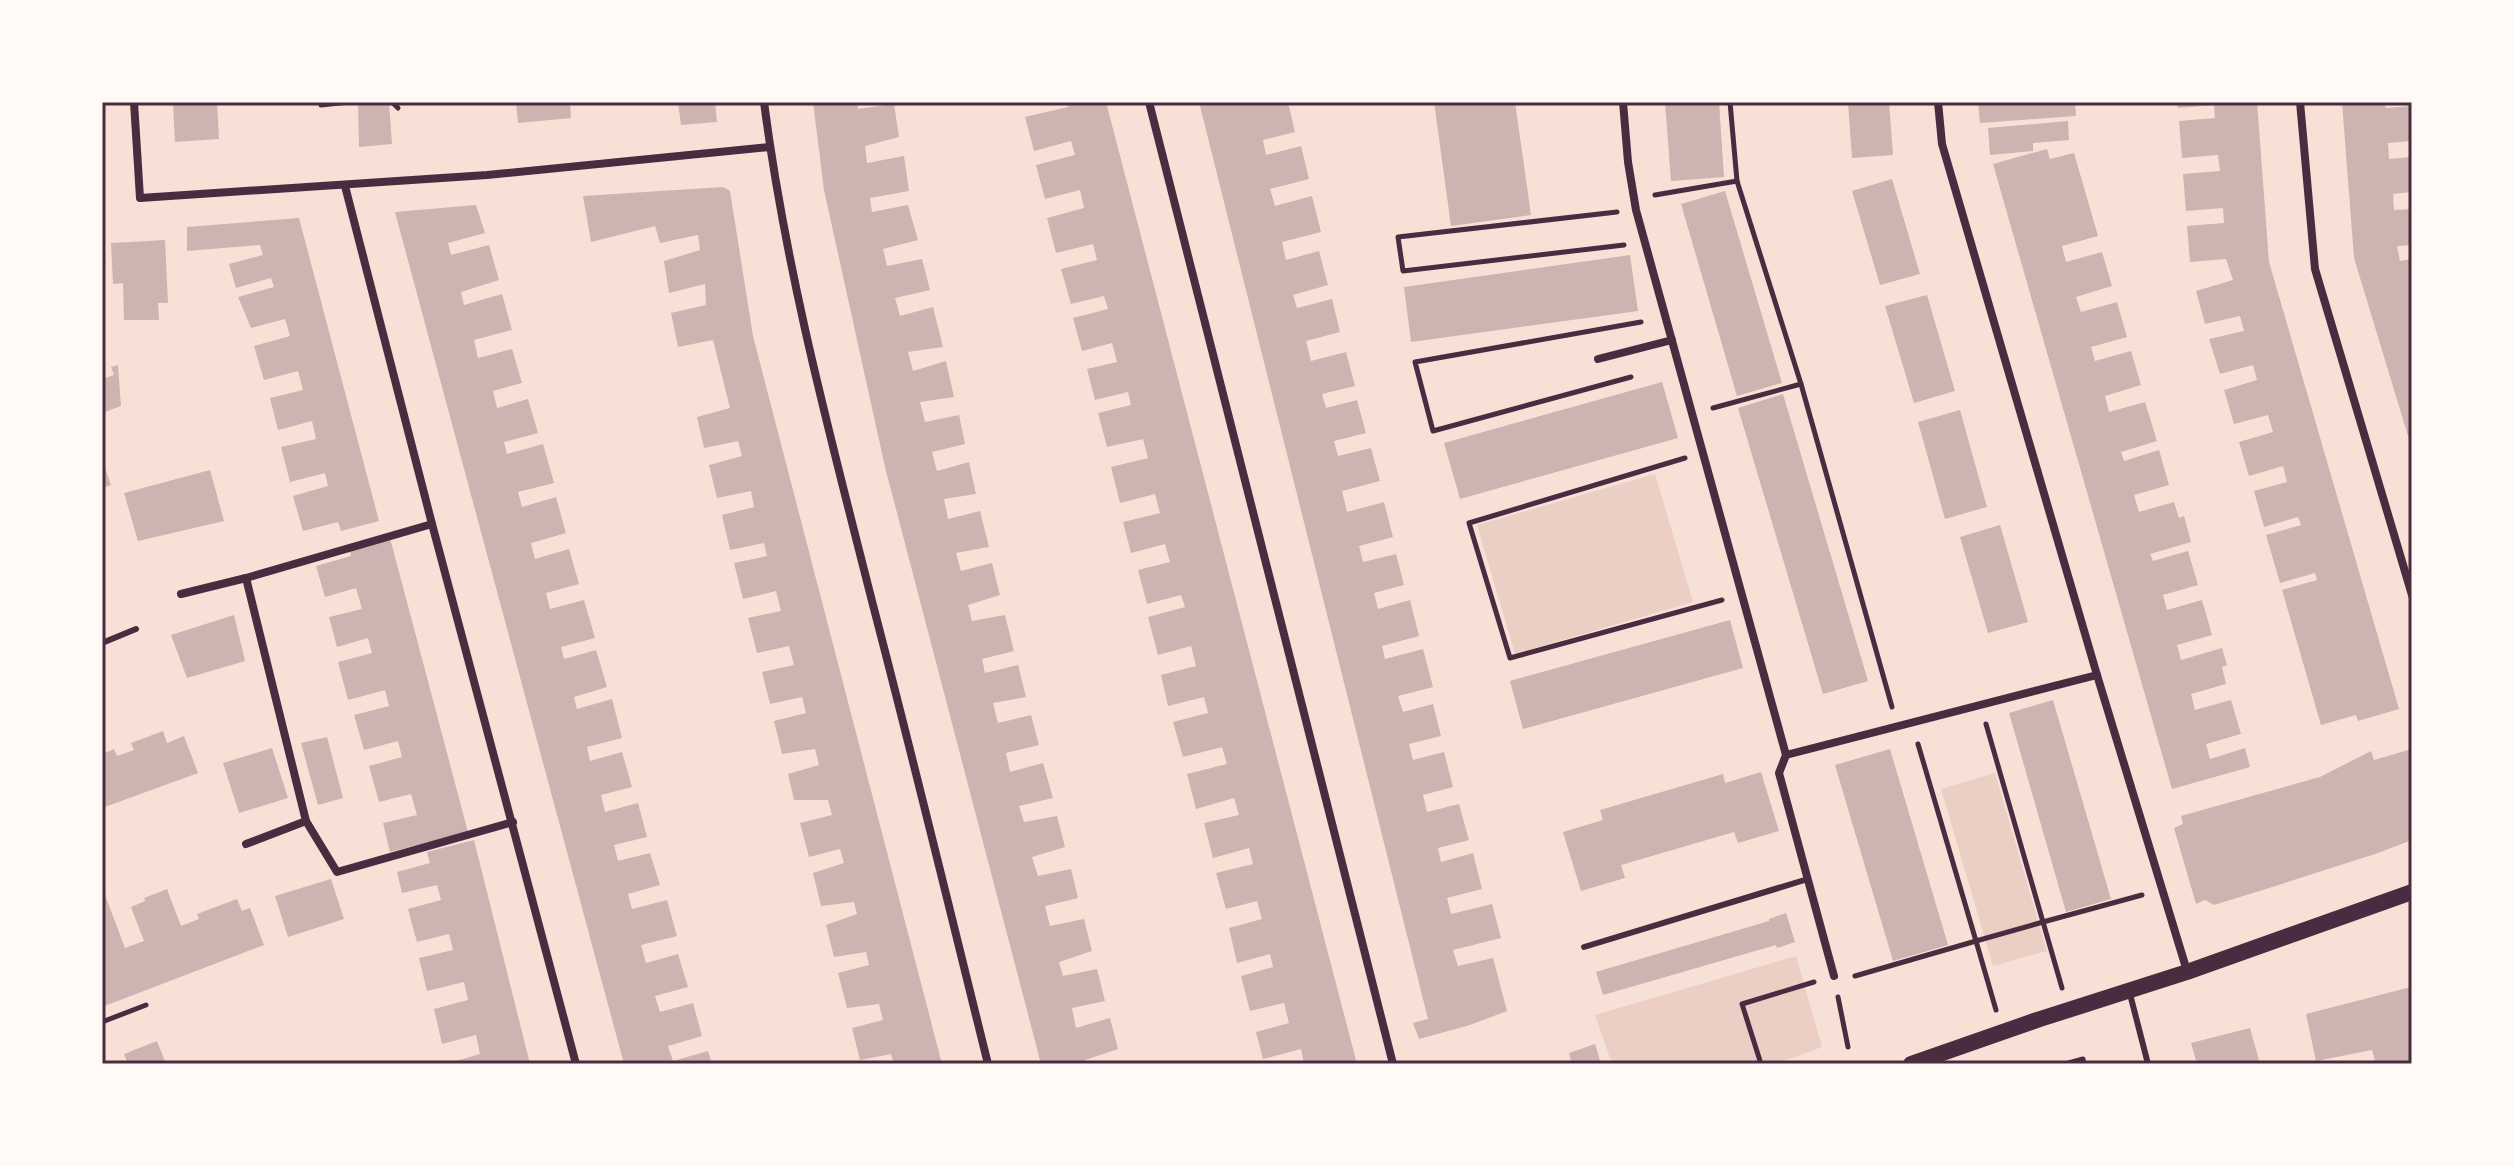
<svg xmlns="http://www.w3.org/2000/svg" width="2514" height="1166" font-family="'Roboto Serif',serif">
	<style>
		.green { fill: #ebcfc5 }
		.building { fill: #ccb4b1 }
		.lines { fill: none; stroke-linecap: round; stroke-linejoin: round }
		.path { stroke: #4a2c40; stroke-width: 5 }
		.service { stroke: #4a2c40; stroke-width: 6 }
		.minor { stroke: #4a2c40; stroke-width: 8 }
		.secondary { stroke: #4a2c40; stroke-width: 16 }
		.neatline { fill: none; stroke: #4a2c40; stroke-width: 3 }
	</style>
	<rect width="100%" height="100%" fill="#f7e1d7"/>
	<g class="green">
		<path d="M1655,474L1693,602L1515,654L1477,525Z"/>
		<path d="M1995,773L2047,951L1993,966L1941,789Z"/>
		<path d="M1796,956L1822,1047L1775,1064H1612L1595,1015Z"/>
	</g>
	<g class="building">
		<path d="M173,102H217L219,139L175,142Z"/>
		<path d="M358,102H389L392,144L359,147Z"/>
		<path d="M516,102H570L571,118L518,123Z"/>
		<path d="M678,102H715L717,122L681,125Z"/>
		<path d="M813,102H857L858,109L894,104L899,137L865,146L867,163L904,156L909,191L870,198L872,212L908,205L918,240L883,249L887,266L922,259L930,290L895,298L900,316L933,307L943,347L908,352L913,371L946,361L954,397L920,402L925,422L959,415L965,444L932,452L937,471L969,462L976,494L944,499L948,519L980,511L989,547L956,553L961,571L992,563L1000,595L968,605L972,621L1005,615L1014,651L982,659L985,673L1018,665L1026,697L993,703L998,723L1031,715L1039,745L1006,753L1010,772L1043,763L1053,798L1019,806L1024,822L1057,816L1065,847L1032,857L1038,876L1071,869L1078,898L1045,906L1050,926L1084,919L1092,951L1059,962L1063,976L1097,969L1105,1001L1072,1008L1076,1028L1110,1018L1118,1049L1085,1060L1086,1064H1041L885,467L824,190Z"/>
		<path d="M1066,102H1106L1357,1064H1304L1301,1049L1263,1059L1256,1032L1289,1023L1284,1003L1250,1011L1241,976L1273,967L1270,954L1237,963L1229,928L1262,919L1257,901L1226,909L1216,873L1253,864L1249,848L1213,858L1204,823L1239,815L1234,798L1196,809L1187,774L1227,764L1222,747L1183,757L1173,722L1208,713L1204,697L1168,706L1161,675L1196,666L1191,646L1158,655L1148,617L1185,607L1181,595L1147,604L1138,570L1170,562L1165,544L1131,553L1123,522L1160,513L1155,494L1120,503L1111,467L1148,458L1143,439L1107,447L1098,413L1131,405L1128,392L1095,400L1087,369L1117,362L1112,343L1082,351L1073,318L1108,309L1104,296L1071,304L1061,269L1097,260L1093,244L1056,253L1047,218L1084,208L1080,190L1045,199L1036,165L1075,155L1071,141L1034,151L1025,117L1068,107Z"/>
		<path d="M1199,102H1253L1254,105L1265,102H1288L1295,132L1263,140L1266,155L1301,146L1309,179L1270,189L1275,206L1312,196L1321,232L1282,242L1286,260L1319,251L1328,285L1293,295L1297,308L1332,299L1340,332L1306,341L1311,361L1346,352L1355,386L1322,394L1326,408L1357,400L1366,433L1334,441L1338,456L1371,448L1380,481L1342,491L1347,512L1384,502L1393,537L1359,546L1363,562L1396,554L1404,585L1374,593L1378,609L1410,600L1419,636L1382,646L1385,659L1423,649L1433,687L1398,696L1403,712L1433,704L1441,736L1409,744L1413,760L1444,752L1453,787L1423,795L1427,812L1459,804L1469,840L1438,848L1441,862L1473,853L1482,889L1447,898L1451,914L1492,904L1501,938L1453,950L1458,966L1493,958L1507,1011L1470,1025L1419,1039L1413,1023L1428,1019Z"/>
		<path d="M1434,102H1515L1531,215L1451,226Z"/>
		<path d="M1665,102H1719L1724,177L1671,181Z"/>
		<path d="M1848,102H1889L1893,155L1852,158Z"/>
		<path d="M1978,102H2075L2076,116L1980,123Z"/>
		<path d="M2177,102H2257L2269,262L2399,709L2358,721L2356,715L2321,725L2282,590L2317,580L2315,573L2280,583L2266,535L2301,525L2298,517L2264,527L2254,491L2287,482L2283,466L2249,476L2239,442L2273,432L2268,415L2234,424L2224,390L2257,380L2253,365L2220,374L2209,339L2244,331L2240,316L2205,324L2196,291L2233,280L2226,259L2190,262L2187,226L2224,223L2223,208L2186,211L2183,174L2220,171L2218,155L2182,158L2179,121L2215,118L2214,105L2178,108Z"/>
		<path d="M2342,102H2385L2386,108L2412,106V141L2388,143L2389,159L2412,157V192L2393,194L2394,210L2412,209V245L2397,246L2400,261L2412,259V449L2354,258Z"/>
		<path d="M2068,121L2069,140L2033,143V151L1990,155L1988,128Z"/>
		<path d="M2047,149L2050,159L2074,153L2098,236L2062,246L2066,262L2102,252L2112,286L2076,297L2081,312L2117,302L2127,337L2091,347L2095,361L2131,351L2141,385L2105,396L2109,412L2145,402L2157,441L2121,452L2124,461L2159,450L2169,485L2134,495L2139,512L2174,502L2179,518L2184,516L2191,542L2150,554L2153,561L2188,551L2198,585L2163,595L2167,610L2202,600L2212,635L2177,645L2181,660L2222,648L2227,665L2222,667L2226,684L2191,694L2195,710L2231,700L2241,734L2206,744L2210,759L2245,748L2250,767L2172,789L1993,164Z"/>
		<path d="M1892,179L1920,274L1880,285L1852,191Z"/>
		<path d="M723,187L730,191L753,336L942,1064H894L891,1054L860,1060L852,1028L883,1020L879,1004L847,1008L838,973L869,965L866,952L834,957L826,925L857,914L854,902L821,906L813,873L844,863L840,849L809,857L800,823L832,815L828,800H794L788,774L819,765L815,749L782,754L774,721L806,713L802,697L770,704L762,672L794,665L789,646L757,653L748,618L781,611L776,591L743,599L734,563L767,556L764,543L730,550L722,515L754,507L751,491L717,498L709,465L742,456L738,441L704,448L697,417L730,408L713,340L678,347L671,313L706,305L705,284L669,293L664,261L700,250L698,235L660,243L655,226L591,242L583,196Z"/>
		<path d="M1725,191L1782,383L1737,396L1681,204Z"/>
		<path d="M476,205L485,233L448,243L451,255L489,245L499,280L461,292L464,305L502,294L512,330L474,340L478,358L512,349L522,383L493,391L497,408L528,399L538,433L504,442L507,454L543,444L554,483L518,492L522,507L556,497L566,533L531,543L535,559L569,549L579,584L546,593L550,609L584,600L595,638L561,647L564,659L596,650L607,687L574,697L577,709L612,699L622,738L587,747L590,761L622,752L632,787L601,795L605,812L638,803L647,837L614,845L618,861L650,853L660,885L628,894L632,909L667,900L677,936L641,945L646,963L678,954L688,987L655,996L660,1012L693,1003L702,1036L668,1046L673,1061L708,1051L712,1064H624L395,212Z"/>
		<path d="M299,218L379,521L341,531L338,522L303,531L293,496L328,486L325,473L290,482L281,447L316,439L312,421L278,430L270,398L303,390L298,371L264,380L254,346L290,336L285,319L251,328L238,297L274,287L271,278L236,288L229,264L263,255L260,245L187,251V227Z"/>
		<path d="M165,240L168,303H158L159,320H124L123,283L113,284L111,243Z"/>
		<path d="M1630,255L1638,311L1411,342L1404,287Z"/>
		<path d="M1927,295L1955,391L1914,403L1885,306Z"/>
		<path d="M118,365L121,406L102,413V379L114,375L111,367Z"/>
		<path d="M1662,382L1678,438L1460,499L1444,443Z"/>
		<path d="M1783,394L1868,681L1823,694L1738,408Z"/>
		<path d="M1960,410L1987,507L1945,519L1918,422Z"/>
		<path d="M102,460L111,485L102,488Z"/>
		<path d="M210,470L224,521L138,541L124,493Z"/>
		<path d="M2000,525L2028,622L1988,633L1960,537Z"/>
		<path d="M390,538L468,832L390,852L383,823L417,815L411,794L379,802L369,766L402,757L398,741L364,750L354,715L389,706L385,690L348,700L338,662L372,653L368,638L337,647L329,617L362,609L356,588L325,597L316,566L351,556L349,549Z"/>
		<path d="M234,615L245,661L187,678L171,635Z"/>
		<path d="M1730,620L1743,668L1523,729L1510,681Z"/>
		<path d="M2053,700L2111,899L2066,912L2009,713Z"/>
		<path d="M163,731L167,743L184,736L198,773L102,808V754L114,749L117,756L134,750L131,743Z"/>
		<path d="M327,737L343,798L318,805L301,743Z"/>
		<path d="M272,748L288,798L239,813L223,763Z"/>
		<path d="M1890,749L1948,945L1893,961L1835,765Z"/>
		<path d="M2412,749V840L2378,853L2266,889L2214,905L2205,900L2196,904L2174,828L2183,824L2181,816L2320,777L2371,751L2374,760Z"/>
		<path d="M1761,772L1779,831L1738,843L1734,832L1621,865L1625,878L1581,891L1563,832L1603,820L1600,810L1723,774L1725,783Z"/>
		<path d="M474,840L530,1064H445L480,1054L476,1035L442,1044L434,1009L468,1000L464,982L427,991L419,958L453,950L449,934L417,942L408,909L441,900L437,885L402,893L397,872L430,863L427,852Z"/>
		<path d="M331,879L344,919L288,937L275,896Z"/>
		<path d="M102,887L125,948L144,941L131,907L145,901L144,898L167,889L181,926L199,919L197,914L237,899L242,911L250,908L264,945L102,1007Z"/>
		<path d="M1786,913L1795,942L1777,948L1776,945L1603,995L1596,972L1769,921V919Z"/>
		<path d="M2411,987L2412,1064H2376L2372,1050L2316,1061L2306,1014Z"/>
		<path d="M2250,1028L2260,1064H2197L2191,1043Z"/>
		<path d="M157,1041L166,1064H128L124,1054Z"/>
		<path d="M1595,1044L1601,1064H1572L1569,1053Z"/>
	</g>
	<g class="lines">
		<g class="path">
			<path d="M392,102L398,108"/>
			<path d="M1730,102L1737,181L1801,384L1892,707"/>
			<path d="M321,105L349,102"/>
			<path d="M1655,195L1737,181"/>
			<path d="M1617,212L1398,237L1403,271L1624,245"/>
			<path d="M1631,377L1433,431L1415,362L1641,322"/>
			<path d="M1713,408L1801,384"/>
			<path d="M1685,458L1469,523L1510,658L1722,600"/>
			<path d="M1918,744L1976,941L2043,922L1986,724"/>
			<path d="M1855,976L1976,941L1996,1010"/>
			<path d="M2062,988L2043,922L2142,895"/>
			<path d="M1838,997L1848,1047"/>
			<path d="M102,1022L146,1005"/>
			<path d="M1761,1064L1742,1004L1814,982"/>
			<path d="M2065,1064L2083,1059L2084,1064"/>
		</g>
		<g class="service">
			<path d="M102,643L136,629"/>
			<path d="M1584,947L1808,879"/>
			<path d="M2130,994L2148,1064"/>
		</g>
		<g class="minor">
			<path d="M134,102L140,198L487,175L770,147"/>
			<path d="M764,102C786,273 831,439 873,605C913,758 950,911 988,1064"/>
			<path d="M1149,102L1393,1064"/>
			<path d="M1623,102L1628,162L1636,210L1786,755"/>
			<path d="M1938,102L1942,144L2097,675L2187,971"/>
			<path d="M2300,102L2315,269L2412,595"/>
			<path d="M345,186L432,524L576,1064"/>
			<path d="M1598,359L1672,340"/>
			<path d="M246,578L306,821L337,872L513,822"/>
			<path d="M181,594L246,578L432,524"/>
			<path d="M1786,755L2097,675"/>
			<path d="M1786,755L1779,773L1834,976"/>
			<path d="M246,844L306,821"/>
		</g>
		<path class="secondary" d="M1911,1064L2040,1019L2187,972L2412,892"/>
	</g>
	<rect width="2514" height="1166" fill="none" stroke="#fffaf5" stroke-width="208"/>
	<rect x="104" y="104" width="2306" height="958" class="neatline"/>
</svg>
